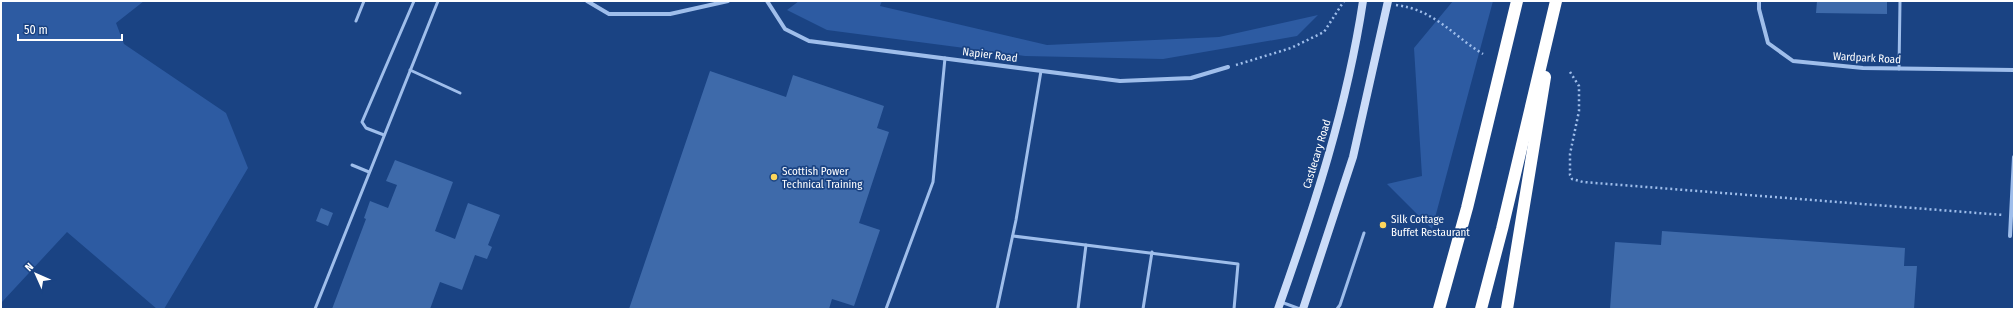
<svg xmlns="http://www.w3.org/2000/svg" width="2015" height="310" font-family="'Fira Sans Condensed',sans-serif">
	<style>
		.green { fill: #2d5ba2 }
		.building { fill: #3e6aaa }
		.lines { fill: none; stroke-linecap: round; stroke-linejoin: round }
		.path { stroke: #9fbeeb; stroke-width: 2.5; stroke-dasharray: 2 3; stroke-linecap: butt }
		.lane { stroke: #9fbeeb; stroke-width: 3 }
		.street { stroke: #9fbeeb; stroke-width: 4 }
		.secondary { stroke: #cbdcf8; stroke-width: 8 }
		.highway { stroke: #fff; stroke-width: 12 }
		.poi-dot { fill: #fdd65b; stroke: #1a4383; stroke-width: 1.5 }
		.labels { text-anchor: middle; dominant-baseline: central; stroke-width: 3.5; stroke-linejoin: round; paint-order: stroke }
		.street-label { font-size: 11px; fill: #fff; stroke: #1a4383 }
		.poi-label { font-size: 11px; fill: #fff; stroke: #1a4383; text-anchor: start }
	</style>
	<rect width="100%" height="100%" fill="#1a4383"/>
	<g class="green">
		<path d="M1,1H144L116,23L124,44L226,113L248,168L164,309H157L67,232L2,302L1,305Z"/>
		<path d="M799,1H882L880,6L1047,45L1219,37L1318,15L1297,36L1163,59L1025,56L827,30L787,10Z"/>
		<path d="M1453,1H1493L1432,229L1387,184L1422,176L1414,48Z"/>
	</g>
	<g class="building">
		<path d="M1817,1H1887V14L1816,13Z"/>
		<path d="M710,71L786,97L793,75L884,106L877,128L889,132L859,223L880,230L854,306L832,299L829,309H629Z"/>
		<path d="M395,160L453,182L435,231L455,239L468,203L500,215L488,245L492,247L487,259L475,255L462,290L440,282L430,309H332L366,219L364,218L370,201L388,208L397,185L386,181Z"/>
		<path d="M321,208L333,213L328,226L316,221Z"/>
		<path d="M1662,231L1905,248L1904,266H1917L1914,309H1610L1615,242L1661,245Z"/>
	</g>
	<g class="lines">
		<g class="path">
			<path d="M1396,5C1435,10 1452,35 1483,54"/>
			<path d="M1236,65L1291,48L1324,32L1344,1"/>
			<path d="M1570,72L1579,86V111L1570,154V175L1572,179L1583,182L2003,215"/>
		</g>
		<g class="lane">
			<path d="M356,21L364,1"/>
			<path d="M1899,69L1900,1"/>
			<path d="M410,70L460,93"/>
			<path d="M384,135L366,128L362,122L414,1"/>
			<path d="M352,165L369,172"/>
			<path d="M1013,236L1238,264L1234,309"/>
			<path d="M1281,302L1300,309"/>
			<path d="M315,309L438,1"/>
			<path d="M886,309L933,182L945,58"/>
			<path d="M997,309L1016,220L1041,71"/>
			<path d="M1078,309L1086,245"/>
			<path d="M1143,309L1152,252"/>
			<path d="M1337,309L1340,305L1364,233"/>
		</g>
		<g class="street">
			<path d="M587,1L609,14H670L728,1"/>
			<path d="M767,1L785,29L809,41L1120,81L1191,78L1228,67"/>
			<path d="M1759,1V9L1768,43L1793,61L1863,68L2014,70"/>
			<path d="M2010,236L2014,157"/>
		</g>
		<g class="secondary">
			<path d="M1278,309C1314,208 1347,107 1363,1"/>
			<path d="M1303,309L1353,157L1388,1"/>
		</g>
		<g class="highway">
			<path d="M1439,309L1467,208L1517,1"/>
			<path d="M1481,309L1502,229L1556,1"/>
			<path d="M1507,309L1545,77"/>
		</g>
	</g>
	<g class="poi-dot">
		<circle cx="774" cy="177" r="4"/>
		<circle cx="1383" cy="225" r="4"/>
	</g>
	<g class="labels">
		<g class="street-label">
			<text transform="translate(990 55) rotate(7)">Napier Road</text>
			<text transform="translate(1867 58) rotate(3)">Wardpark Road</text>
			<text transform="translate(1317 154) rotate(-73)">Castlecary Road</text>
		</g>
		<g class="poi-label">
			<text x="782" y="171">Scottish Power<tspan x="782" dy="13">Technical Training</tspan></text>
			<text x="1391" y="219">Silk Cottage<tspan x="1391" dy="13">Buffet Restaurant</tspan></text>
		</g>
	</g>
	<rect width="2015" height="310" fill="none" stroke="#ffffff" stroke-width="4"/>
	<g transform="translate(36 274) rotate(315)" stroke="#1a4383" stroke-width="3" paint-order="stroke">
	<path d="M0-3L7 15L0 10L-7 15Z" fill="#ffffff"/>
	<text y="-6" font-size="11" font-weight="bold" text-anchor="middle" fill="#ffffff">N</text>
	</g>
	<path d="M18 34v6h104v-6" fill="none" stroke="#ffffff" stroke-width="2"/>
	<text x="24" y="34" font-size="12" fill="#ffffff" stroke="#1a4383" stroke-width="3" paint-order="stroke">50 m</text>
</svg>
